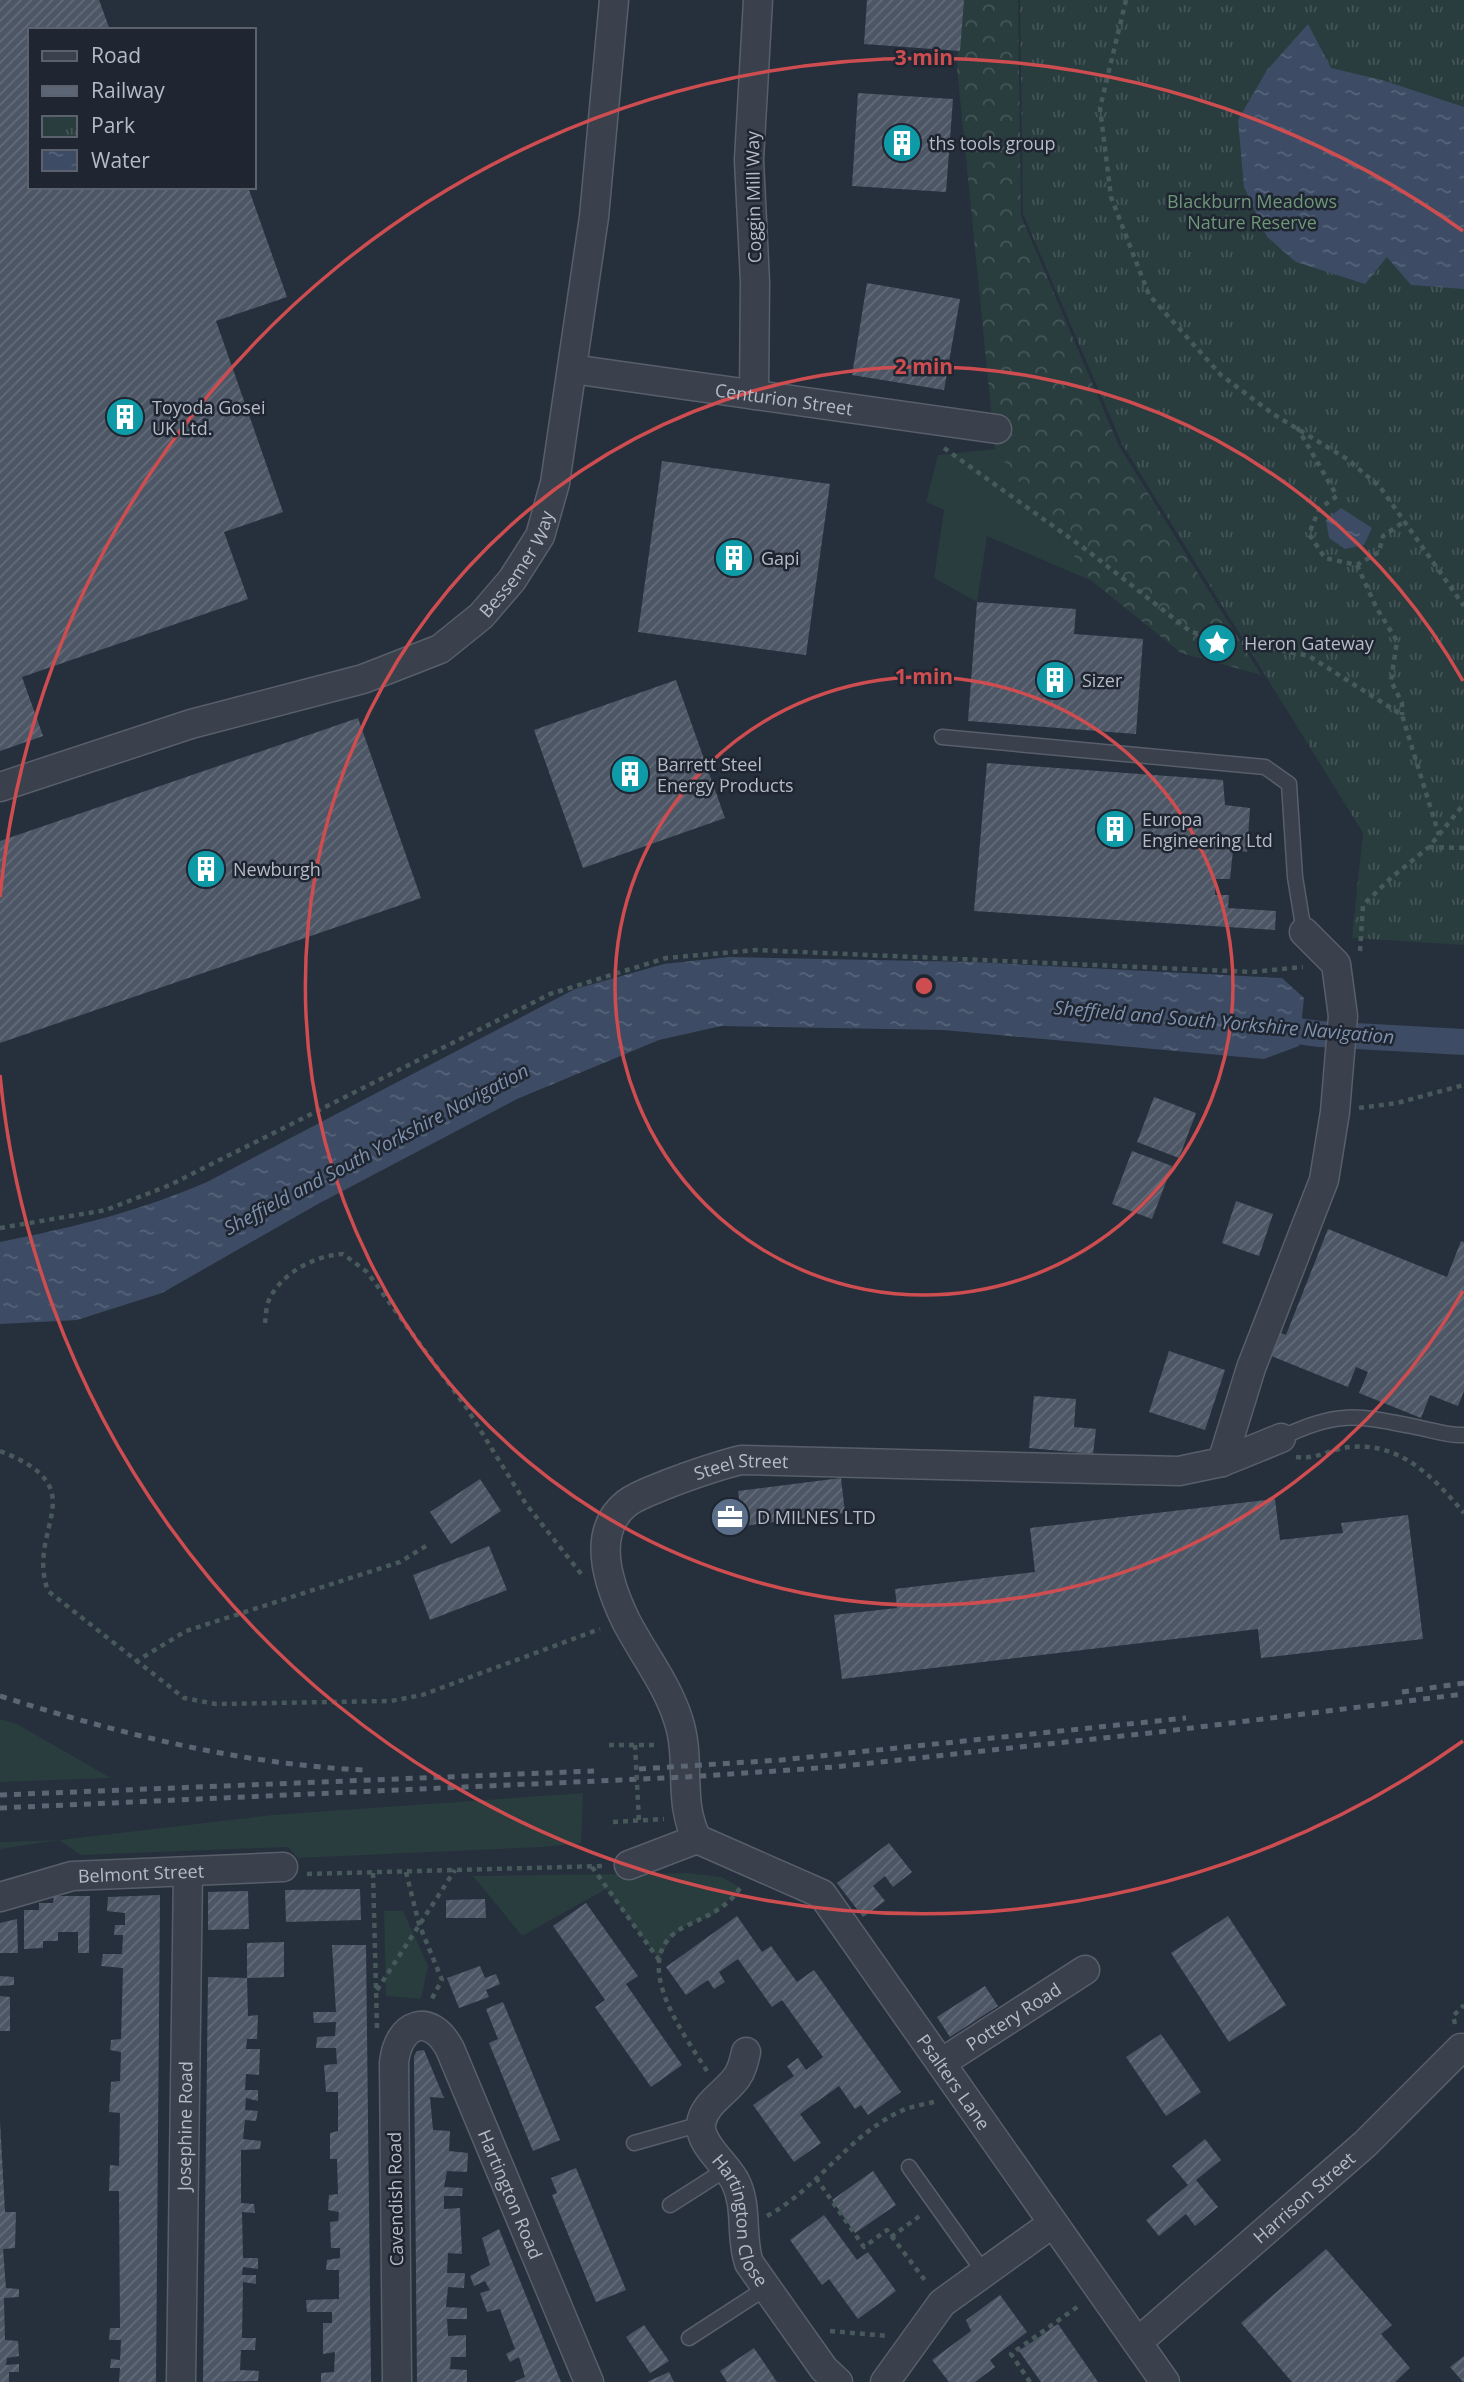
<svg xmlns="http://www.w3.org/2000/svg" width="1464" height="2382" font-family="'Open Sans',sans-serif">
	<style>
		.grass { fill: #293c3e }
		.forest { fill: url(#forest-crowns) }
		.park { fill: url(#park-tufts) }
		.water { fill: url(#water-ripples) }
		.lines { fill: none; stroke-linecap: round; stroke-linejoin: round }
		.canal { stroke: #3d4c64; stroke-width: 26 }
		.building { fill: url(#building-hatch) }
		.service-casing { stroke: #585f6a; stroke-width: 17 }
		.minor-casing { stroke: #585f6a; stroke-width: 31 }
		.path { stroke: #48595c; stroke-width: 4.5; stroke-dasharray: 5 5; stroke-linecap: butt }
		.service { stroke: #3a414c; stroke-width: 14 }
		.minor { stroke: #3a414c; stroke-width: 28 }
		.rail { stroke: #5c6573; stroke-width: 5; stroke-dasharray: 7 7; stroke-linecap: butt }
		.path-bridge { stroke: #48595c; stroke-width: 4.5; stroke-dasharray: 5 5; stroke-linecap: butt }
		.ring { fill: none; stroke: #ce4d50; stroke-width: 3.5 }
		.labels { text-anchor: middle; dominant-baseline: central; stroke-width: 5; stroke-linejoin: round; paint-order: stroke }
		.poi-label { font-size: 18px; fill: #b5bcc7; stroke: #1f2631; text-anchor: start }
		.street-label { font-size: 18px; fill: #b5bcc7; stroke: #1f2631 }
		.park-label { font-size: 18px; fill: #6e9678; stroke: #1f2631 }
		.water-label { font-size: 19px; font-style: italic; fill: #7f92ad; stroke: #1f2631 }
		.centre { fill: #ce4d50; stroke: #1f2631; stroke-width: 3.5 }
		.ring-label { font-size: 21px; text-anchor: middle; font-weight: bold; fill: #ce4d50; stroke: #1f2631; stroke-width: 5; stroke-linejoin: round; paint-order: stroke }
	</style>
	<defs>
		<pattern id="forest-crowns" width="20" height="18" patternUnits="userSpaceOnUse" patternTransform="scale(1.75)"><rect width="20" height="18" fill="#293c3e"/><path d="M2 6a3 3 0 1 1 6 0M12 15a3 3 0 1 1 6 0" fill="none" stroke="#465658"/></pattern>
		<pattern id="park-tufts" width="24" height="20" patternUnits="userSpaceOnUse" patternTransform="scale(1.75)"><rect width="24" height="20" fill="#293c3e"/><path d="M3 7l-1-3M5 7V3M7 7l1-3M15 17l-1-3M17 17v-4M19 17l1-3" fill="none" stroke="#465658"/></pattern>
		<pattern id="water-ripples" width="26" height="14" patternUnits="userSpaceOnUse" patternTransform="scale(1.75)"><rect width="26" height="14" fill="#3d4c64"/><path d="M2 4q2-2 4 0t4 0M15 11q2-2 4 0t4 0" fill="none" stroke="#576479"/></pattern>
		<pattern id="building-hatch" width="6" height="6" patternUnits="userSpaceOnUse" patternTransform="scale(1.75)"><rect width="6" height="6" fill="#4c5665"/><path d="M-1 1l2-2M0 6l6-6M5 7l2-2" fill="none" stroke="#646c7a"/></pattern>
	</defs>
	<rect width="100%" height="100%" fill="#262f3c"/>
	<g class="grass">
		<path d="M995,449L1092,581L987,536L977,602L934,578L944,510L926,502L938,455Z"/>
		<path d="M0,1719L17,1724L111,1778L0,1782Z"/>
		<path d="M583,1793L581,1843L543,1847L298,1858L288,1847L81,1855L59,1840L0,1849V1842L59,1840L272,1815Z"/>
		<path d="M688,1873L722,1877L741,1888L713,1915L683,1927L671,1938L659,1960L606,1889L522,1936L473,1876Z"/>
		<path d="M384,1911H403L428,1966L421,1999L386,1996Z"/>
	</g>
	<path class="forest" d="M961,0H1018L1021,216L1119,446L1261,675L1181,653L1092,581L995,449L957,68Z"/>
	<path class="park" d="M1020,0H1464V945L1352,938L1363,833L1122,444L1023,214Z"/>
	<g class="water">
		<path d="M1308,24L1331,68L1382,80L1464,107V289L1411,285L1387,257L1365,284L1296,262L1267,237L1244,187L1238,120L1267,70Z"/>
		<path d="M1341,508L1372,528L1364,545L1345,549L1329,538L1326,520Z"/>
		<path d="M729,957L973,962L1282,978L1304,998L1299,1046L1264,1059L943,1030L721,1026L659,1040L517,1099L318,1204L162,1293L77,1320L0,1324V1242C71,1228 140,1211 207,1182L575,989L664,964Z"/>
	</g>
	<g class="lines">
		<path class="canal" d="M1267,1027L1320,1034L1464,1042"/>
	</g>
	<g class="building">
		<path d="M0,0H99L110,30H30V187H248L287,297L216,321L283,512L224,532L248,599L22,677L43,736L0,751Z"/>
		<path d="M867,0H964L960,51L864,44Z"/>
		<path d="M858,93L953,99L946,192L852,186Z"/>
		<path d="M867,283L960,299L944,390L852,375Z"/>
		<path d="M662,461L830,484L806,655L638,632Z"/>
		<path d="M977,602L1076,609L1074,634L1143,639L1136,734L968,721Z"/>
		<path d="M676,680L725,818L583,868L534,730Z"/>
		<path d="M358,718L421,898L0,1043V841Z"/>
		<path d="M987,763L1223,780L1225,805L1250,808L1247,852L1233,850L1230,879H1216L1215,895H1229L1228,908L1276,911L1275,930L974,911Z"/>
		<path d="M1154,1097L1196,1113L1179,1158L1137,1142Z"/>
		<path d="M1132,1151L1172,1166L1152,1219L1112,1204Z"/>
		<path d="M1236,1201L1273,1214L1259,1256L1222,1243Z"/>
		<path d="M1328,1229L1447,1277L1461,1241L1464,1242V1391L1458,1406L1430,1395L1421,1418L1359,1393L1368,1372L1356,1367L1348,1387L1269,1355L1278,1332L1286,1335Z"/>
		<path d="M1169,1351L1225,1370L1205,1430L1149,1412Z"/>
		<path d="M1034,1396L1076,1399L1074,1427L1096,1429L1093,1454L1029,1448Z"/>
		<path d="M841,1478L845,1513L743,1526L738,1491Z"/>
		<path d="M480,1479L501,1511L451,1544L430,1512Z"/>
		<path d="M1275,1499L1280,1540L1343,1533L1341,1523L1408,1515L1423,1639L1261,1658L1258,1629L842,1679L834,1615L897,1608L895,1589L1035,1572L1030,1528Z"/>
		<path d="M489,1546L507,1590L430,1620L413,1575Z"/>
		<path d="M889,1843L912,1872L893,1887L885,1876L873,1886L885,1901L863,1917L837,1883Z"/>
		<path d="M360,1889L361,1920L286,1922L285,1890Z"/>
		<path d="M248,1891L249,1929L208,1930V1892Z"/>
		<path d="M160,1895L156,2382H119L120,2368H110L111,2359L120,2360L121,2340H109L110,2328H120L119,2191H109L110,2165L119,2166L120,2113L109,2112L111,2082L120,2081L121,2052L110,2050L111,2040L121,2039L123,1968L101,1966L103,1954H122L123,1935H114L115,1925H125V1913L107,1911L108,1897Z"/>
		<path d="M54,1896H90L89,1953H78V1932H58V1941H43V1948L24,1949V1910H39V1903H53Z"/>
		<path d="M485,1899L486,1918H446V1900Z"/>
		<path d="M586,1903L638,1976L626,1984L682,2065L651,2087L595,2007L605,2000L553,1926Z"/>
		<path d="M737,1916L762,1952L771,1946L797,1982L814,1970L901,2092L868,2115L861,2105L855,2109L839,2086L800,2114L821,2143L794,2162L753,2105L794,2076L787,2066L798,2058L806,2070L823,2057L782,2000L772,2007L738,1959L719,1972L725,1982L714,1989L708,1980L686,1995L666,1967Z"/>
		<path d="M1228,1916L1286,2005L1229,2042L1171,1953Z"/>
		<path d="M17,1919L18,1953H0V1923Z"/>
		<path d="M284,1942V1977L247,1978V1943Z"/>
		<path d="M332,1945H366L371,2382H321V2373L334,2372L335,2352L323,2354V2323H332V2312H307L306,2300L339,2299V2270H326L327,2260L340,2258V2248H331L330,2222L338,2221L339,2212L328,2210L329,2195L338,2194L337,2159H330V2133L338,2131V2092H326L324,2065L337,2064L336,2048H316L317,2037L335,2036L336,2022L314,2023L313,2012H336Z"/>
		<path d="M480,1966L485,1978L496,1974L500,1984L486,1990L489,1997L459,2008L447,1978Z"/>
		<path d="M0,1976L14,1977V1985L0,1986Z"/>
		<path d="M208,1977L247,1978L248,2016L258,2015L257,2039H247L246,2049H260L259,2075L246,2074L245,2090H258V2101L246,2098L245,2110L258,2111L256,2121L245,2120L243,2139L261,2141L260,2149L241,2150V2203L254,2204L255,2213L242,2212L243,2258H258V2269L243,2267L242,2275H256V2284L243,2282L242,2338H256L255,2350H241L240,2370L259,2371L258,2381L203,2382Z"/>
		<path d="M985,1986L998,2006L950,2037L937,2017Z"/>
		<path d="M0,1996L10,1997V2031H0Z"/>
		<path d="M503,2002L560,2140L533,2151L489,2043L498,2039L486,2009Z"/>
		<path d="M1161,2034L1201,2092L1166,2116L1126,2057Z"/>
		<path d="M424,2050L444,2098L430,2097L433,2130L450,2131L449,2151L468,2153L467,2172L447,2171L444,2187L463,2188L462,2196H444V2209L460,2208L462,2254L448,2253L447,2273H465L464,2288L448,2287L446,2307L467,2308V2319H447L448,2336L466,2335V2357H451L450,2369L467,2370V2382H417L414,2056L417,2051Z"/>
		<path d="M0,2121L5,2212H16L15,2248L3,2249L6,2288L19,2289V2297L4,2298L5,2340L18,2341L19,2356L7,2358L6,2365L19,2364V2372H9V2382H0Z"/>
		<path d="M1205,2139L1221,2160L1196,2180L1218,2207L1195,2226L1186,2214L1159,2236L1146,2220L1188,2185L1172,2166Z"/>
		<path d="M576,2168L626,2290L596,2302L552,2195L557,2193L551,2178Z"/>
		<path d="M873,2171L896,2205L855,2233L832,2200Z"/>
		<path d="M824,2215L857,2260L868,2252L896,2291L858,2319L829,2279L822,2285L790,2240Z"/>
		<path d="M499,2229L561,2382H514L525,2377L519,2357L510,2362L506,2354L515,2349L500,2309L487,2312L480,2293L490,2290L485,2281L474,2286L470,2276L490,2265L482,2238Z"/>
		<path d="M1326,2249L1392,2325L1381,2334L1410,2368L1395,2382H1292L1241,2323Z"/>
		<path d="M1000,2295L1027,2332L990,2360L995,2367L975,2382H949L932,2360L971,2331L966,2320Z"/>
		<path d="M1058,2324L1098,2382H1041L1019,2351Z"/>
		<path d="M644,2325L669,2361L650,2373L626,2337Z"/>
		<path d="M754,2348L777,2382H727L720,2371Z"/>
		<path d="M1464,2356V2382H1463L1450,2367Z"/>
		<path d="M669,2372L674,2382H647Z"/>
	</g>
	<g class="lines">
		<g class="service-casing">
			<g id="service">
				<path d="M942,737L1265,767L1289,784L1295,877L1304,932"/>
				<path d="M1281,1438C1339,1409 1361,1416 1421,1428C1435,1431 1450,1436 1464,1435"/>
				<path d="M634,2143L701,2124"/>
				<path d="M909,2167L983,2271"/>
				<path d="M670,2205L728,2168"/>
				<path d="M689,2338L766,2288"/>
			</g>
		</g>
		<g class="minor-casing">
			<g id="minor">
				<path id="s1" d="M572,369L997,429"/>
				<path d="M754,395L755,282L749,160L758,0"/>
				<path id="s2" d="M0,787L191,724L363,679L440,649L481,616L512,580L540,536L555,483L594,217L614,0"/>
				<path d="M1222,1462L1251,1368L1324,1180L1335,1112L1343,1016L1336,964L1304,932"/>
				<path id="s3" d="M697,1839C677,1800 692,1761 678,1719C667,1684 643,1654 626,1621C609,1586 590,1532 627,1503C639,1494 656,1489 670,1483C694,1474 716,1466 741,1460L1179,1471L1222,1462L1281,1438"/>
				<path id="s4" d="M697,1839L822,1894L1165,2382"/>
				<path d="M629,1865L697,1839"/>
				<path id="s5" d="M0,1897L72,1876L283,1867"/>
				<path id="s6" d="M746,2052C744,2061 742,2070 737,2077C726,2093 704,2103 701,2124C699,2145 728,2165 736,2183C748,2209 740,2237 749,2263L824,2369L838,2382"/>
				<path id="s7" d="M941,2063L1085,1970"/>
				<path id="s8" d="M1138,2342L1365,2144L1461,2048L1464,2051"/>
				<path id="s9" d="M181,2382L188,1872"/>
				<path id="s10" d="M397,2382L394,2063C398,2023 430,2011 450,2049L589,2382"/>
				<path d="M885,2382L942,2303L1053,2223"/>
			</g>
		</g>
		<g class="path">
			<path d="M1126,0L1100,108L1111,197L1149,295L1221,375L1273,414L1347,459L1380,487L1464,606"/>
			<path d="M1297,427L1337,496L1319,509L1309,534L1325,558L1357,565L1379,552L1383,536L1405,521"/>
			<path d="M944,448L1088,551L1191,632L1309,656L1402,715L1439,835"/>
			<path d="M1357,565L1376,607L1397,641L1391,681L1402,703V715"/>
			<path d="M1429,847L1464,848"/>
			<path d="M1360,951L1363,905L1392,877L1429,847L1464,804"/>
			<path d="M1359,1108L1397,1103L1464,1085"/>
			<path d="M0,1228L106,1210L170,1185L550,994L666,958L756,950L1253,972L1303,967"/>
			<path d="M265,1323C266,1316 266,1306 269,1300C281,1273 316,1255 343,1254L367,1272L466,1407L526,1504L582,1575"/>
			<path d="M0,1451C98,1489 25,1527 48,1591L184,1698L216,1704L391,1701L422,1695L600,1629"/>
			<path d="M1296,1457C1315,1460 1332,1449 1350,1447C1401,1442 1434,1478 1464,1513"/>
			<path d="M135,1662L186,1631L400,1562L426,1546"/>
			<path d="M609,1745H659"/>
			<path d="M613,1822L664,1819"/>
			<path d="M592,1867L659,1960"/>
			<path d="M406,1872L419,1924L442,1980L430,2002"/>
			<path d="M373,1873L377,2028"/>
			<path d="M307,1874L603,1866"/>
			<path d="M377,1990L455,1870"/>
			<path d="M1455,2024L1453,2016L1464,2005"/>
			<path d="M707,2071C684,2034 624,1956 686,1926C709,1915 728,1908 742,1885"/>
			<path d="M816,2178L864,2247L887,2230L927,2283"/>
			<path d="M767,2216C817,2189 849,2135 901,2111C912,2106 926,2104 938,2101"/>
			<path d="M891,2237L921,2215"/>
			<path d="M830,2331L888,2336"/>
			<path d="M1030,2382L1011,2354L1080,2305"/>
		</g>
		<use href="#service" class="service"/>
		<use href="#minor" class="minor"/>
		<g class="rail">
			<path d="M1402,1692L1464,1683"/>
			<path d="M0,1696C117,1733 239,1764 363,1770"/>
			<path d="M639,1769L781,1760L1186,1718"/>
			<path d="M0,1795L594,1771"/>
			<path d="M0,1808L686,1777L834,1767L1159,1732L1464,1694"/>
		</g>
		<path class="path-bridge" d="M635,1745L639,1821"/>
	</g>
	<g class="ring">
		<circle cx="924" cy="986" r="309"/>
		<path d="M1463 1291A619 619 0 1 1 1463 681"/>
		<path d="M1463 1741A928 928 0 0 1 0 1075M0 897A928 928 0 0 1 1463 231"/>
	</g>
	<defs>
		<g id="building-disc" transform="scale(2.0125)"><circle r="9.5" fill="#0f9aa8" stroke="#1f2631"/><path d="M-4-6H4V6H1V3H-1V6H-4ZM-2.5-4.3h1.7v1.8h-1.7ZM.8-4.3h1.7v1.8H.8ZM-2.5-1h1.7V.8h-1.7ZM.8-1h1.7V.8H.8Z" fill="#fff"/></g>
		<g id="sight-disc" transform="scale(2.0125)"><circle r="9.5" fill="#0f9aa8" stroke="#1f2631"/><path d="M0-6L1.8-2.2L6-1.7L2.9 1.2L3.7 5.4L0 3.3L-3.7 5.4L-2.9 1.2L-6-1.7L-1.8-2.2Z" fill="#fff"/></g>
		<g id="office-disc" transform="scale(2.0125)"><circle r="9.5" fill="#5c6f8a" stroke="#1f2631"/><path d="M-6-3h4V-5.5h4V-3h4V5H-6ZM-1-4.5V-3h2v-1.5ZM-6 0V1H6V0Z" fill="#fff"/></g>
	</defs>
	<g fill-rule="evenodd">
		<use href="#building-disc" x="902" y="143"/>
		<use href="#building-disc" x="125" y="417"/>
		<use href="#building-disc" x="734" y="558"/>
		<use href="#sight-disc" x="1217" y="643"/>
		<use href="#building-disc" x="1055" y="680"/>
		<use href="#building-disc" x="630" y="774"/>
		<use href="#building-disc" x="1115" y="829"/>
		<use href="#building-disc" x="206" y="869"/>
		<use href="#office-disc" x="730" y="1517"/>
	</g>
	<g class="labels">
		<g class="poi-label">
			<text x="929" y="143">ths tools group</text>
			<text x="152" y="407">Toyoda Gosei<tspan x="152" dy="21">UK Ltd.</tspan></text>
			<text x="761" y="558">Gapi</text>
			<text x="1244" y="643">Heron Gateway</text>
			<text x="1082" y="680">Sizer</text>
			<text x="657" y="764">Barrett Steel<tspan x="657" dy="21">Energy Products</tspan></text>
			<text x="1142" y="819">Europa<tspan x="1142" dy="21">Engineering Ltd</tspan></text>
			<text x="233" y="869">Newburgh</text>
			<text x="757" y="1517">D MILNES LTD</text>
		</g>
		<g class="street-label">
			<text transform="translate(753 197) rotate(-91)">Coggin Mill Way</text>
			<text stroke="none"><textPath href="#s1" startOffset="214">Centurion Street</textPath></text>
			<text stroke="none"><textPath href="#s2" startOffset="578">Bessemer Way</textPath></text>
			<text stroke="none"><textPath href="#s3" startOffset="483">Steel Street</textPath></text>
			<text stroke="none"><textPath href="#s5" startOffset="144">Belmont Street</textPath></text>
			<text stroke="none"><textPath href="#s7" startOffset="86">Pottery Road</textPath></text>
			<text stroke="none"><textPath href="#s4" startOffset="366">Psalters Lane</textPath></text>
			<text stroke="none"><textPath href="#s9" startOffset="256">Josephine Road</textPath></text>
			<text stroke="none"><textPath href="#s10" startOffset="565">Hartington Road</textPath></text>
			<text stroke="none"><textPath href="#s8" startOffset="220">Harrison Street</textPath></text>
			<text transform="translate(395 2199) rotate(-91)">Cavendish Road</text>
			<text stroke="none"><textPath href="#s6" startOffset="194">Hartington Close</textPath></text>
		</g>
		<g class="park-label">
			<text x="1252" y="201">Blackburn Meadows<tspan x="1252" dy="21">Nature Reserve</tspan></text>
		</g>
		<g class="water-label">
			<text transform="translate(1224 1022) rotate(5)">Sheffield and South Yorkshire Navigation</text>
			<text transform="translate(376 1149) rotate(-28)">Sheffield and South Yorkshire Navigation</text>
		</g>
	</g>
	<circle cx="924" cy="986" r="10" class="centre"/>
	<g class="ring-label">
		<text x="924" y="65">3 min</text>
		<text x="924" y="374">2 min</text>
		<text x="924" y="684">1 min</text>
	</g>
	<rect x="28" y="28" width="228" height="161" fill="#1f2631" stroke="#5b626d" stroke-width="2"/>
	<rect x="42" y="51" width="35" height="10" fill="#3a414c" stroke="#5b626d" stroke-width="2"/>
	<text x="91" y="63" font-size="21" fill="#b5bcc7">Road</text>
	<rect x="42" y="86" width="35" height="10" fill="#5c6573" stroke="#5b626d" stroke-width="2"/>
	<text x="91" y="98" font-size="21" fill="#b5bcc7">Railway</text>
	<rect x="42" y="116" width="35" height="21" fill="url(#park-tufts)" stroke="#5b626d" stroke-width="2"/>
	<text x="91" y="133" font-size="21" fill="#b5bcc7">Park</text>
	<rect x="42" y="150" width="35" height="21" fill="url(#water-ripples)" stroke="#5b626d" stroke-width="2"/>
	<text x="91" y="168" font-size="21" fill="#b5bcc7">Water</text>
</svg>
